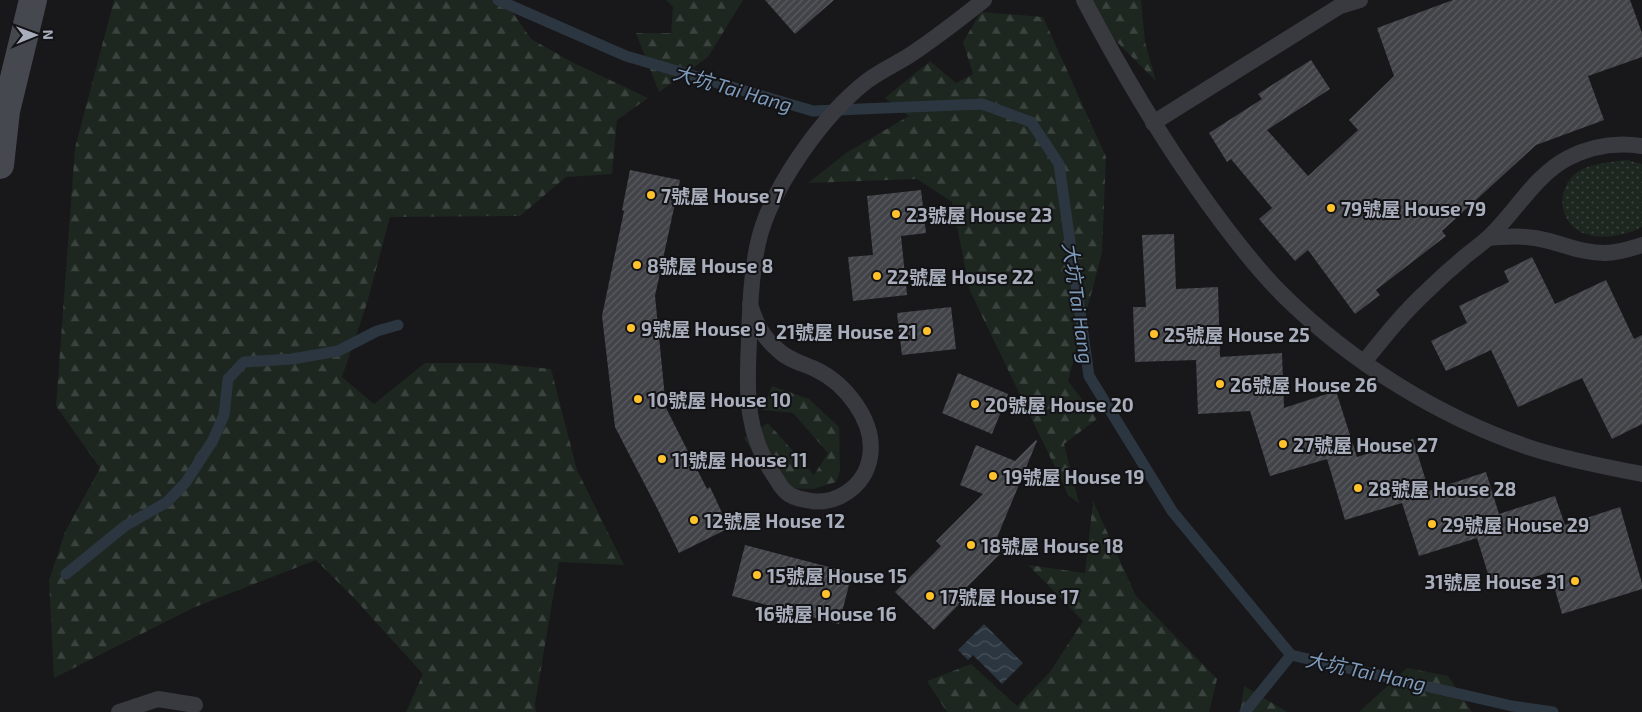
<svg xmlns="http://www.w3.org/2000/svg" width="1642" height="712" font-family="'Exo 2','Noto Sans TC',sans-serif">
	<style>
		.forest { fill: url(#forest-firs) }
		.park { fill: url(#park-dots) }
		.water { fill: url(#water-waves) }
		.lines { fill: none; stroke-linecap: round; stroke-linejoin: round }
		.stream { stroke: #2c3640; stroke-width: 11 }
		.building { fill: url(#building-hatch) }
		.lane { stroke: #393940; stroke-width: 16 }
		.secondary { stroke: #464850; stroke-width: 28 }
		.poi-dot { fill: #ffc22c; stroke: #131316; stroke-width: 2 }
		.labels { text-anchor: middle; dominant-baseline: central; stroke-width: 4; stroke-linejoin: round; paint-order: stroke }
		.poi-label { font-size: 19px; font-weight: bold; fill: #a9aebc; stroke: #131316; text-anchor: start }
		.water-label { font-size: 20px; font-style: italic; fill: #7d9aba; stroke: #131316 }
	</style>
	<defs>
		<pattern id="forest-firs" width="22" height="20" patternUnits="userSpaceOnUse" patternTransform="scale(1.25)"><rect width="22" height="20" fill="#1d261f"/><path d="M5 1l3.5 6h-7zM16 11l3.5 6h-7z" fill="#3b433e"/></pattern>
		<pattern id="park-dots" width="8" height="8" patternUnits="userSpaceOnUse" patternTransform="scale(1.25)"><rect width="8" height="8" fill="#1d261f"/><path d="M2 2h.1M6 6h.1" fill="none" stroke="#3b433e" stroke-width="1.8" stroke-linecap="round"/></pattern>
		<pattern id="water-waves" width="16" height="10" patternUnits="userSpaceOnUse" patternTransform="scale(1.25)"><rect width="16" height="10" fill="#2c3640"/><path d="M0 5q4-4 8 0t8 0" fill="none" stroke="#48515a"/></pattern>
		<pattern id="building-hatch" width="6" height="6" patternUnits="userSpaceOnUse" patternTransform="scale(1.25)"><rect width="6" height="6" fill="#424348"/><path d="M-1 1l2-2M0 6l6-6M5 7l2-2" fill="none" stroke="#5a5c60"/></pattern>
	</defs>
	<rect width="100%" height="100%" fill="#18181b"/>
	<g class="forest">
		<path d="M114,0H504L531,39L574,63L648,98L617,120L612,174L566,177L520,216L390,217L367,303L342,377L374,404L425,363H491L551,369L577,470L624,565L559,562L535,704L536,712H406L423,674L353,597L316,560L195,607L54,678L49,580L65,532L100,468L56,406L75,148Z"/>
		<path d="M666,0H743L708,57L659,92L636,33H671L673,7Z"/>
		<path d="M1081,0H1141L1145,42L1156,81L1082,7Z"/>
		<path d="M981,12L1043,17L1106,157L1102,253L1068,381L1097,419L1064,444L1079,503L1069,496L970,291L952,202L917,179L808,183L846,153L909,116L885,98L930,61L956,83L973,74L963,42Z"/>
		<path d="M772,386L809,399L839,427L840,471L836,482L813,489L776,488L744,438L768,423L814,475L828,453L793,413L762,410Z"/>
		<path d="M1093,501L1136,596L1217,679L1209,712H947L927,681L971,664L1017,706L1050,672L1083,621L1028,565L1085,573Z"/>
		<path d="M1407,668L1448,676L1472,712H1359Z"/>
		<path d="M1244,686L1287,712H1240Z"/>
	</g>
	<path class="park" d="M1627,160L1642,164V227C1627,235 1606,239 1589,235C1561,229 1553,193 1575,174C1588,163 1611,162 1627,160Z"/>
	<path class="water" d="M984,624L1023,663L1002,684L973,655L968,660L958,650Z"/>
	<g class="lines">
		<g class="stream">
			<path d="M498,0L626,56L813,111L982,104L1031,122L1059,164L1089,376L1172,511L1291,655L1512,706L1553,712"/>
			<path d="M66,574L125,526L167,502L186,482L213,440L224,415L228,379L244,362L292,359L338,351L377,331L398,325"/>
			<path d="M1245,712L1291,655"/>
		</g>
	</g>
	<g class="building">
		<path d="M765,0H834L795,34Z"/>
		<path d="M1453,0H1630L1642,33V57L1588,76L1604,120L1536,145L1442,231L1446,236L1376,290L1380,295L1355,314L1308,250L1295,261L1259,219L1272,208L1231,159L1227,162L1209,133L1262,99L1258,94L1311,60L1330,89L1267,130L1308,176L1358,130L1349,120L1394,76L1377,28Z"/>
		<path d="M630,170L680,180L655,296L666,408L707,489L710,487L729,528L679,553L657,508L615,427L602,316L624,211L622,210Z"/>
		<path d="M921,190L926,233L901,236L907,295L853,301L848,257L873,255L867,196Z"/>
		<path d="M1174,234L1176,289L1218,287L1220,357L1282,353L1284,408L1336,391L1357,457L1413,439L1429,491L1486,472L1499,514L1555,496L1565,525L1620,507L1642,583V589L1562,614L1550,572L1493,590L1477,538L1419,556L1402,503L1345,520L1327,459L1270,476L1250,411L1198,414L1196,360L1135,362L1133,307H1146L1142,235Z"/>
		<path d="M1532,257L1555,304L1606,280L1634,339L1642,335V424L1612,439L1582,378L1518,407L1491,350L1446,371L1431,341L1467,323L1459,306L1509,282L1504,271Z"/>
		<path d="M951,307L956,349L902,355L897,313Z"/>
		<path d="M958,373L1008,394L992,434L942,413Z"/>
		<path d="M1036,440L1037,441L996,540L1005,549L959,595L964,599L934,630L895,592L941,546L936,541L983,494L960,485L976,445L1015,461Z"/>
		<path d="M745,545L852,573L839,624L732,596Z"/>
	</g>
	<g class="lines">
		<g class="lane">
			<path d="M1084,0C1118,65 1155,128 1197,188C1223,225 1251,263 1283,295C1352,363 1442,419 1534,449C1569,460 1605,467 1642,474"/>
			<path d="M1153,123L1340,6L1360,0"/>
			<path d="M1488,238C1508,236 1528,235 1549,241C1568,246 1584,253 1605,253C1617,253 1630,249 1642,245"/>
			<path d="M750,304C756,324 762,336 778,350C788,360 802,363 815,369C845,383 876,421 870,457C865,487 835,507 806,500C799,499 790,496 785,491C782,488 779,484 777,480C744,433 747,393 749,339C750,307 751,275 758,243C770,189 823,115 867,81C880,71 896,64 910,55C936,38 960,19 984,0"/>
			<path d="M1364,362C1384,337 1404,312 1427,291C1438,280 1449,270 1461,260C1469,253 1479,246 1488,238C1515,213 1534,176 1568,158C1591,146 1617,142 1642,146"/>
			<path d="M119,712L158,699L195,705"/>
		</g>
		<path class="secondary" d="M0,165L6,111L33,0"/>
	</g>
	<g class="poi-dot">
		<circle cx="651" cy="195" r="5"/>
		<circle cx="1331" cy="208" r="5"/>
		<circle cx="896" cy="214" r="5"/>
		<circle cx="637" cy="265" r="5"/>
		<circle cx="877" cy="276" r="5"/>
		<circle cx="631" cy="328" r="5"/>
		<circle cx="927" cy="331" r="5"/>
		<circle cx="1154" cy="334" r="5"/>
		<circle cx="1220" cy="384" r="5"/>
		<circle cx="638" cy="399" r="5"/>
		<circle cx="975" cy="404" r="5"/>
		<circle cx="1283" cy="444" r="5"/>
		<circle cx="662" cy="459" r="5"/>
		<circle cx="993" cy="476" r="5"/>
		<circle cx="1358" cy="488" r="5"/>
		<circle cx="694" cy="520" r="5"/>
		<circle cx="1432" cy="524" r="5"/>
		<circle cx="971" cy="545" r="5"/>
		<circle cx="757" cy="575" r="5"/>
		<circle cx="1575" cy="581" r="5"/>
		<circle cx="826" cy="594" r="5"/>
		<circle cx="930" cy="596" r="5"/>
	</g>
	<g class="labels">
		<g class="poi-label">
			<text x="661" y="195">7號屋 House 7</text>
			<text x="1341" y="208">79號屋 House 79</text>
			<text x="906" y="214">23號屋 House 23</text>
			<text x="647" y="265">8號屋 House 8</text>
			<text x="887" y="276">22號屋 House 22</text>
			<text x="641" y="328">9號屋 House 9</text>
			<text x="917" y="331" text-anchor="end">21號屋 House 21</text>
			<text x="1164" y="334">25號屋 House 25</text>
			<text x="1230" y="384">26號屋 House 26</text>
			<text x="648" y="399">10號屋 House 10</text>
			<text x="985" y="404">20號屋 House 20</text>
			<text x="1293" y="444">27號屋 House 27</text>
			<text x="672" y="459">11號屋 House 11</text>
			<text x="1003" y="476">19號屋 House 19</text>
			<text x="1368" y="488">28號屋 House 28</text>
			<text x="704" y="520">12號屋 House 12</text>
			<text x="1442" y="524">29號屋 House 29</text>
			<text x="981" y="545">18號屋 House 18</text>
			<text x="767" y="575">15號屋 House 15</text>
			<text x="1565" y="581" text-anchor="end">31號屋 House 31</text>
			<text x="940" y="596">17號屋 House 17</text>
			<text x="826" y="613" text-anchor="middle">16號屋 House 16</text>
		</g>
		<g class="water-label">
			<text transform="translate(733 88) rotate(16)">大坑 Tai Hang</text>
			<text transform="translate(1079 303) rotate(82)">大坑 Tai Hang</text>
			<text transform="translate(1366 671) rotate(12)">大坑 Tai Hang</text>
		</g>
	</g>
	<g transform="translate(35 35) rotate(89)" stroke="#131316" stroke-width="4" paint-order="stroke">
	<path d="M0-4L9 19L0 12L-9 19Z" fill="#a9aebc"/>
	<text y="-8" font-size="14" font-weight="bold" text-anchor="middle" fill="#a9aebc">N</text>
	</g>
</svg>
